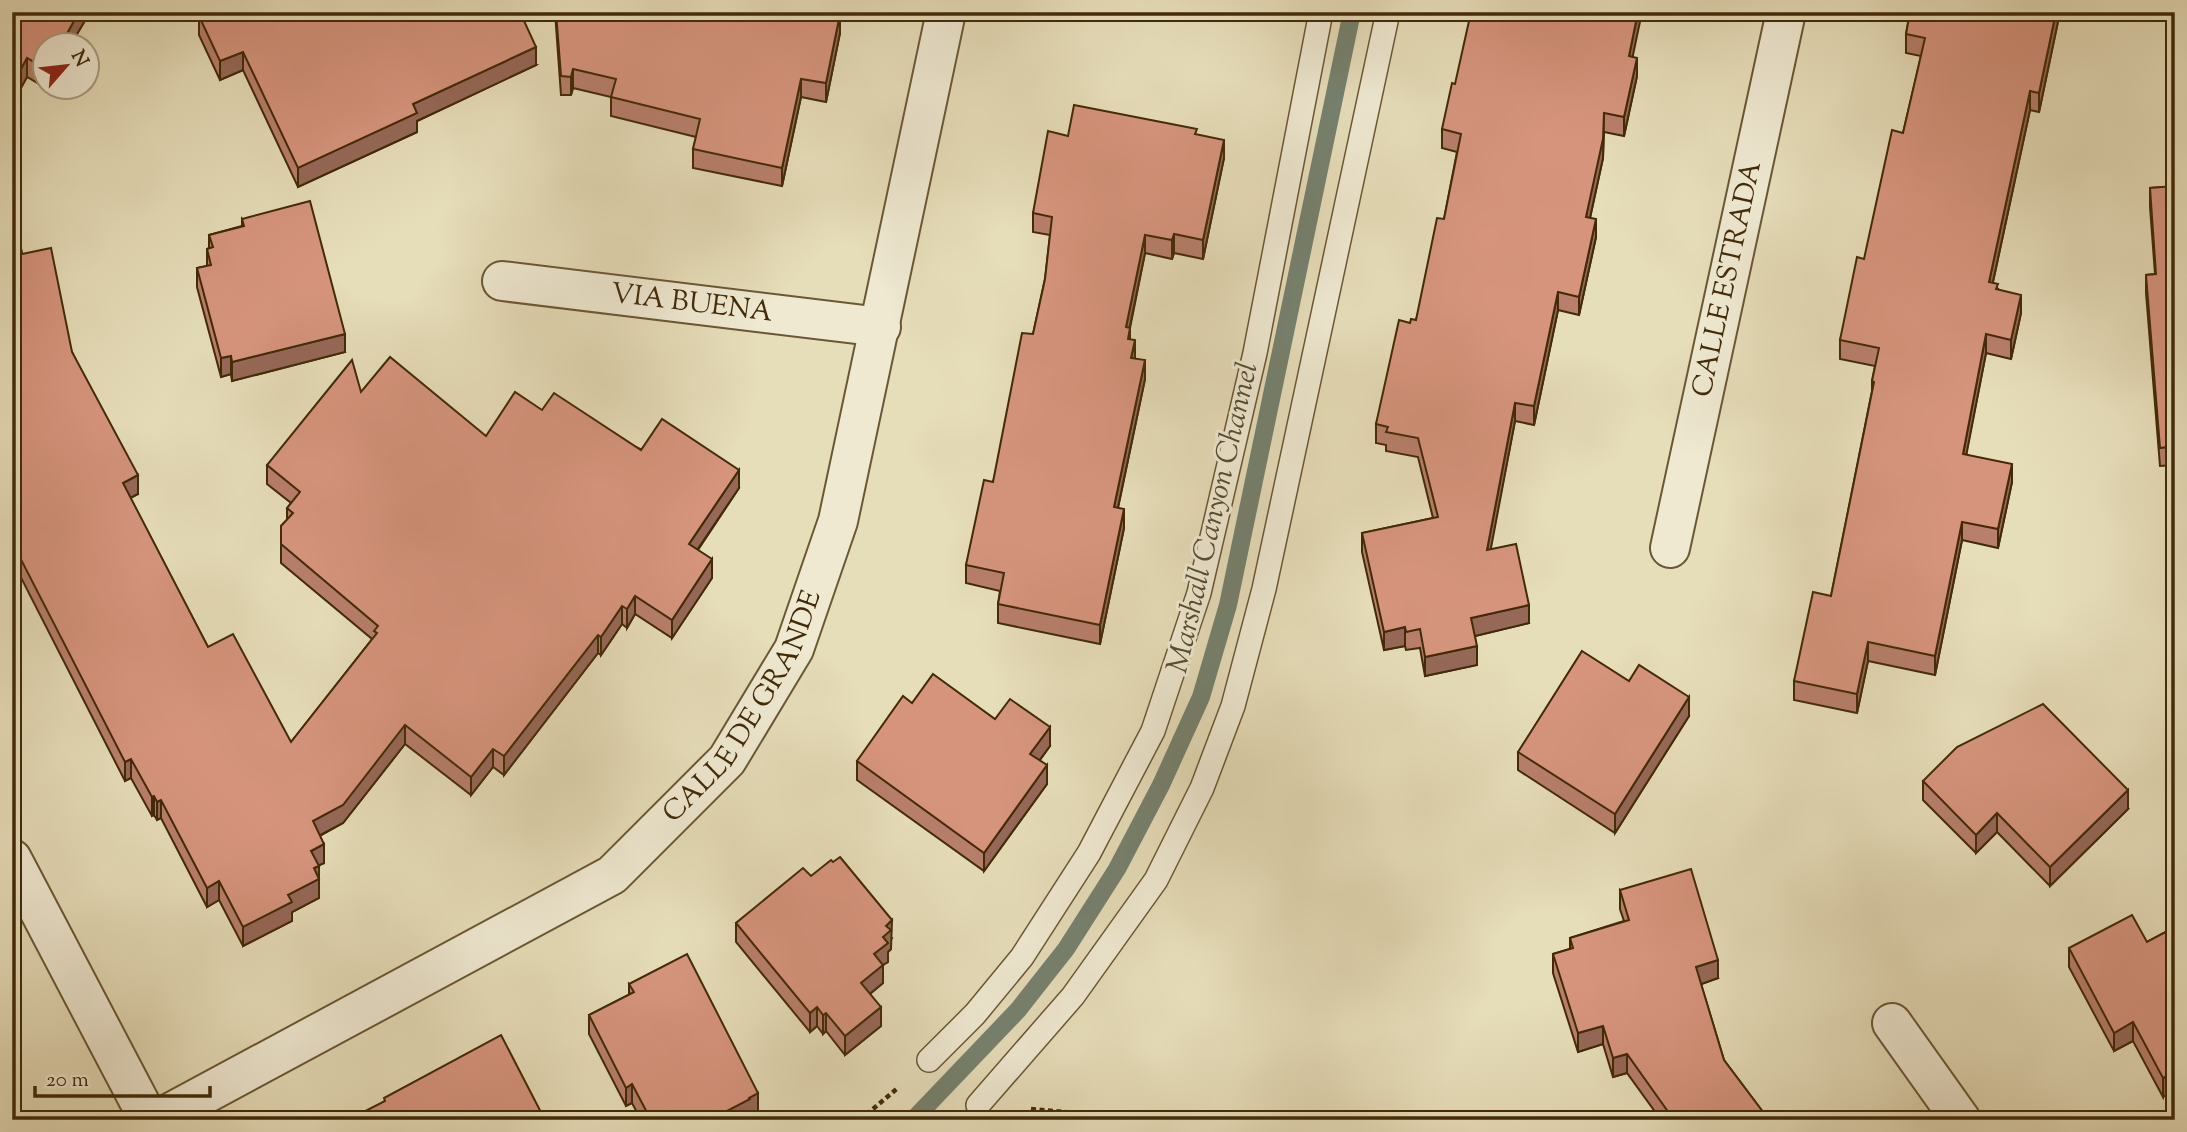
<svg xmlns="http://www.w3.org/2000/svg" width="2187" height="1132" font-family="'Sorts Mill Goudy',serif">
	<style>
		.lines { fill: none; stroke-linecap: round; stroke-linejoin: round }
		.stream { stroke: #75816f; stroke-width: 18 }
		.service-casing { stroke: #6b5734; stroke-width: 26 }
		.minor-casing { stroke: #6b5734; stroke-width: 42 }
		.path { stroke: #422a08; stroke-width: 4.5; stroke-dasharray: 5 3.5; stroke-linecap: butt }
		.service { stroke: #efe9d2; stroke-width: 23 }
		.minor { stroke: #efe9d2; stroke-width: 38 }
		.wall { fill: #b87f6c; stroke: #422a08; stroke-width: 2 }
		.shaded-wall { fill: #966858; stroke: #422a08; stroke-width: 2 }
		.building { fill: #d6947d; stroke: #422a08; stroke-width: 2 }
		.labels { text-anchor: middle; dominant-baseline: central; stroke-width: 6; stroke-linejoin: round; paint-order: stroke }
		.street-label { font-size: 28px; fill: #422a08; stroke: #efe9d2 }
		.water-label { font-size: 30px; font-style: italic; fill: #574e33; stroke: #efe9d2 }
	</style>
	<rect width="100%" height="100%" fill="#e6ddb9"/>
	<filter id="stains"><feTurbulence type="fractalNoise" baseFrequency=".00286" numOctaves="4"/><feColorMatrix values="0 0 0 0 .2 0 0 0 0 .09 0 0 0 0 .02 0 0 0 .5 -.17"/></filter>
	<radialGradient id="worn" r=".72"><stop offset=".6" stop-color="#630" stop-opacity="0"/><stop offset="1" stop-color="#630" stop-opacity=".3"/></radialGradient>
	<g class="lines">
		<path class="stream" d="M913,1120L1018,1010L1066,949L1117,869L1161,785L1201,697L1228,605L1352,12"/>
		<g class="service-casing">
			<g id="service">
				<path d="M929,1060L975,1014L1022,957L1089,853L1153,731L1199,593L1255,353L1321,12"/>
				<path d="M978,1105L1073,996L1156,880L1202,788L1233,706L1264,589L1388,12"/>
			</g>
		</g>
		<g class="minor-casing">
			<g id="minor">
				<path id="s1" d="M502,281L881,327"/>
				<path id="s2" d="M1670,548L1786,12"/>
				<path d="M12,859L149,1120"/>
				<path d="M1892,1023L1961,1120"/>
				<path id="s3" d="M157,1120L612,875L727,760L794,649L838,521L946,12"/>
			</g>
		</g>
		<g class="path">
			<path d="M1031,1109L1152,1120"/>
			<path d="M860,1120L899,1087"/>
		</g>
		<use href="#service" class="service"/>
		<use href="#minor" class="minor"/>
	</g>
	<g class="wall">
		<path d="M12,12H90L70,46H46V88L27,77L12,104Z"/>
		<path d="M199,12L536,65L417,121V132L298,187L243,70L220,80L199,35Z"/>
		<path d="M555,12H830L840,33L826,102L801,97L782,186L693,168V149L696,137L611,116V97L573,88L571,95H561Z"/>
		<path d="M1212,12H1253L1252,20Z"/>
		<path d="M1910,12H2060L2039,112L2030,110L1993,282L1998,289L2021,313L2011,359L1986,353L1966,454L2012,482L1998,548L1962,540L1935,675L1868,661L1857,713L1794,700V681L1831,596L1872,391V381L1875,366L1840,359V340L1903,133L1921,56L1906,53V34Z"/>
		<path d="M1632,57L1637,76L1624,136L1604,132L1603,158L1590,218L1596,237L1579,315L1558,310L1534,425L1515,421L1490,549L1529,623L1475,636L1477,665L1425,676L1420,648L1406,650L1405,646L1384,650L1362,552V533L1433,518L1418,457L1386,451V445L1376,443V424L1410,323L1416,320L1444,219L1457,152L1442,148V129Z"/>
		<path d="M1197,135L1224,158L1203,259L1174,253L1172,259L1145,253L1130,328V339L1135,358L1145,379L1118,508L1124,528L1100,644L998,623V604L1000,591L966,583V565L993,482L1033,334L1045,279L1050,235L1033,232V213L1068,136Z"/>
		<path d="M2175,186V465L2160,466L2146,293V275L2155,274L2150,207V188Z"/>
		<path d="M12,203L22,254L72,352L138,494L130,498L208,647L291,742L372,639L281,563V526L287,520V508L291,503L267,484V465L361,392L486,436L542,410L739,488L698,550L712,578L672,638L635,614L627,628L622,624L601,655L598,653L504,775L493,767L471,795L405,744L343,823L320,836L324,863L319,865V898L292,912V921L243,946L219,900L207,907L161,818L157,820L154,815L152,816L131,778L125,781L12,560Z"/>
		<path d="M242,219L345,352L232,381L231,374L221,377L197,287V268L207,266V249L209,248V235L242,226Z"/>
		<path d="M1629,681L1689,716L1615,833L1518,770V752Z"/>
		<path d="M912,703L995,719L1050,746L1040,760L1047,784L984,871L857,780V761Z"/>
		<path d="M1923,781L2128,809L2050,886L1997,832L1976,853L1923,800Z"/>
		<path d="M811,876L892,938L891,939V949L888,952V962L883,965V983L870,994L881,1026L845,1055L826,1031L823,1034L817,1026L810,1032L736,942V923Z"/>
		<path d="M1620,890L1718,978L1701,984L1724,1060L1769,1120H1661L1627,1073L1613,1077L1603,1044L1578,1052L1553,973V954L1570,949V938L1624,921L1620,909Z"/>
		<path d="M2175,927L2163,1097L2133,1041L2114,1051L2069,967V948L2147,942Z"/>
		<path d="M629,984L758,1111L750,1116V1118L746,1120H641L632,1103L626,1106L589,1034V1015L629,995Z"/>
	</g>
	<g class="shaded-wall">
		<path d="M79,12H90L70,46H60Z"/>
		<path d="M1638,12H1642L1629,74V56Z"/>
		<path d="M2056,12H2060L2039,112V93Z"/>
		<path d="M840,14V33L826,102V83Z"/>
		<path d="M536,47V65L417,121V132L298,187V168L413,104Z"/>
		<path d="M243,52V70L220,80V61Z"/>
		<path d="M27,58V77L12,104V85Z"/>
		<path d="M1637,58V76L1624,136V117Z"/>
		<path d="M573,69V88L571,95V77Z"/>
		<path d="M801,79V97L782,186V168Z"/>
		<path d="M2030,91V110L1989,300V282Z"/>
		<path d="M1604,113L1603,158L1586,236V217Z"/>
		<path d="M1224,140V158L1203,259V240Z"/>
		<path d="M1596,219V237L1579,315V297Z"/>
		<path d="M1174,234V253L1172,259V240Z"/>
		<path d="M1145,235V253L1128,335L1130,328V347L1126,327Z"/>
		<path d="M1558,292V310L1534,425V406Z"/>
		<path d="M2021,295V313L2011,359V340Z"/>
		<path d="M345,334V352L232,381V362Z"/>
		<path d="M1986,334V353L1963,472V454Z"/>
		<path d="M1135,340V359L1131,358Z"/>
		<path d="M231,356V374L221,377V358Z"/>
		<path d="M1145,360V379L1114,526V507Z"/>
		<path d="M1515,403V421L1487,569V550Z"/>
		<path d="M2012,464V482L1998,548V529Z"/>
		<path d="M739,470V488L689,562V544Z"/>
		<path d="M138,475V494L123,502V483Z"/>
		<path d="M1124,509V528L1100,644V625Z"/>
		<path d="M1962,522V540L1935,675V656Z"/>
		<path d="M712,559V578L672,638V620Z"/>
		<path d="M635,596V614L627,628V609Z"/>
		<path d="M1529,605V623L1471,637V618Z"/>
		<path d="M622,606V624L601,655V637Z"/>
		<path d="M1405,627V646L1384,650V632Z"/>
		<path d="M598,635V653L504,775V756Z"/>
		<path d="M1868,642V661L1857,713V694Z"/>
		<path d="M1477,646V665L1425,676V657Z"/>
		<path d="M1689,697V716L1615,833V814Z"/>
		<path d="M405,725V744L343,823L313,839V821Z"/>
		<path d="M1050,727V746L1030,773V754Z"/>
		<path d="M493,749V767L471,795V777Z"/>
		<path d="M131,759V778L125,781V762Z"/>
		<path d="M1047,765V784L984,871V853Z"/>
		<path d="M2128,790V809L2050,886V867Z"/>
		<path d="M154,796V815L152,816V797Z"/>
		<path d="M161,800V818L157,820V802Z"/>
		<path d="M1997,813V832L1976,853V835Z"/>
		<path d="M324,844V863L311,869V851Z"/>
		<path d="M319,866V898L292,912V921L243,946V927L288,895L314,868Z"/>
		<path d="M219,881V900L207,907V888Z"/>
		<path d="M892,920L891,949L888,952V962L883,965V983L861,1001V983L883,937L886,926Z"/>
		<path d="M1718,960V978L1696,986V967Z"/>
		<path d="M817,1007V1026L810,1032V1013Z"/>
		<path d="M881,1007V1026L845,1055V1036Z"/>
		<path d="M826,1013V1031L823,1034V1015Z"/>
		<path d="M2133,1022V1041L2114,1051V1033Z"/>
		<path d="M1603,1026V1044L1578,1052V1033Z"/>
		<path d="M1627,1054V1073L1613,1077V1058Z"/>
		<path d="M2175,1072V1091L2163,1097V1078Z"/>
		<path d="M632,1084V1103L626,1106V1088Z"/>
		<path d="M758,1093V1111L750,1116V1118L746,1120H717L725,1112Z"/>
	</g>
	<g class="building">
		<path d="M12,12H79L60,46H46V69L27,58L12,85Z"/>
		<path d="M199,12H520L536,47L413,104L417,113L298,168L243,52L220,61L199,16Z"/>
		<path d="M556,12H830L840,14L826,83L801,79L782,168L693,149L700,119L611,97L616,79L573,69L571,77L561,76Z"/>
		<path d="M1471,12H1638L1629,56L1637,58L1624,117L1604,113L1603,139L1586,217L1596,219L1579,297L1558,292L1534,406L1515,403L1487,550L1516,544L1529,605L1471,618L1477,646L1425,657L1420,629L1406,632L1405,627L1384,632L1362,533L1438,517L1418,438L1386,432L1388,427L1376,424L1399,320L1410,323L1411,319L1416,320L1437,218L1444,219L1461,134L1442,129L1452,83L1455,84Z"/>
		<path d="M1910,12H2056L2039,93L2030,91L1989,282L1998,284L1996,289L2021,295L2011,340L1986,334L1963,454L2012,464L1998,529L1962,522L1935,656L1868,642L1857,694L1794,681L1813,592L1831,596L1874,382L1872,381L1879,348L1840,340L1857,257L1864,259L1892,130L1903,133L1925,38L1906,34Z"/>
		<path d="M1074,105L1197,129L1195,134L1224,140L1203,240L1174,234L1172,240L1145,235L1126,327L1130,328L1128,339L1135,340L1131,358L1145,360L1114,507L1124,509L1100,625L998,604L1004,573L966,565L984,480L993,482L1022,333L1033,334L1045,279L1052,217L1033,213L1048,131L1068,136Z"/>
		<path d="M2175,186V446L2160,448L2146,275L2156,274L2150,188Z"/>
		<path d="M310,201L345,334L232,362L231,356L221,358L197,268L211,265L207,249L213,247L209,235L244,226L242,219Z"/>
		<path d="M12,203L22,254L51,248L72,352L138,475L123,483L208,647L233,634L291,742L377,633L374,631L378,626L281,544V526L293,513L287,508L300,492L267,465L352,360L361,392L390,357L486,436L515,392L542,410L554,393L641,450L662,419L739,470L689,544L712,559L672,620L635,596L627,609L622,606L601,637L598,635L504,756L493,749L471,777L405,725L343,805L313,821L324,844L311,851L319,866L314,868L319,879L288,895L292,902L243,927L219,881L207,888L161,800L157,802L154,796L152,797L131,759L125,762L12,542Z"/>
		<path d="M1582,651L1629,681L1639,665L1689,697L1615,814L1518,752Z"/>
		<path d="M933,674L995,719L1010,699L1050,727L1030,754L1047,765L984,853L857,761L903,696L912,703Z"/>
		<path d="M2043,704L2128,790L2050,867L1997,813L1976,835L1923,781L1957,747Z"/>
		<path d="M840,857L892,920L886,926L891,930L883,937L888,943L874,954L883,965L861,983L881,1007L845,1036L826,1013L823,1015L817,1007L810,1013L736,923L803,868L811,876L831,860L833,862Z"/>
		<path d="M1691,869L1718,960L1696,967L1724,1060L1769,1120H1674L1627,1054L1613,1058L1603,1026L1578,1033L1553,954L1573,948L1570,938L1629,920L1620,890Z"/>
		<path d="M2132,915L2147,942L2175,927V1072L2163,1078L2133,1022L2114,1033L2069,948Z"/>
		<path d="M687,954L758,1093L749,1098L750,1099L725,1112L726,1115L717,1120H651L632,1084L626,1088L589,1015L634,992L629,984Z"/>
		<path d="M501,1035L545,1120H348L385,1101L384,1098Z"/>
	</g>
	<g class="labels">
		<g class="street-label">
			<text stroke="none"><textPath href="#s2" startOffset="275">CALLE ESTRADA</textPath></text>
			<text stroke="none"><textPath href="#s1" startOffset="191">VIA BUENA</textPath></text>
			<text stroke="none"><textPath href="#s3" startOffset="733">CALLE DE GRANDE</textPath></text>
		</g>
		<g class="water-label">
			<text transform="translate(1214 518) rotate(-77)">Marshall Canyon Channel</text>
		</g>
	</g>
	<rect width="2187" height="1132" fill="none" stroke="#e6ddb9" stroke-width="42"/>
	<rect x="14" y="14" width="2159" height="1104" fill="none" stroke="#422a08" stroke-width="3.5"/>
	<rect x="21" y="21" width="2145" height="1090" fill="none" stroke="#422a08" stroke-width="2"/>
	<g transform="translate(66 66) rotate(62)"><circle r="33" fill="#efe9d2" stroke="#aa9d81" stroke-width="2"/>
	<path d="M0-5L12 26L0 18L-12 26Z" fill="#8f2418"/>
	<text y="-10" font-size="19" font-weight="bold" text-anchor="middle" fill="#422a08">N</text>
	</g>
	<path d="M35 1086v10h175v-10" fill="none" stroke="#422a08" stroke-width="3.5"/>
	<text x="46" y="1086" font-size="21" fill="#422a08" stroke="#efe9d2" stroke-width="5" paint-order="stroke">20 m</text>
	<rect width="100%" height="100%" filter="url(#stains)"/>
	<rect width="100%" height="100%" fill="url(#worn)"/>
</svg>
